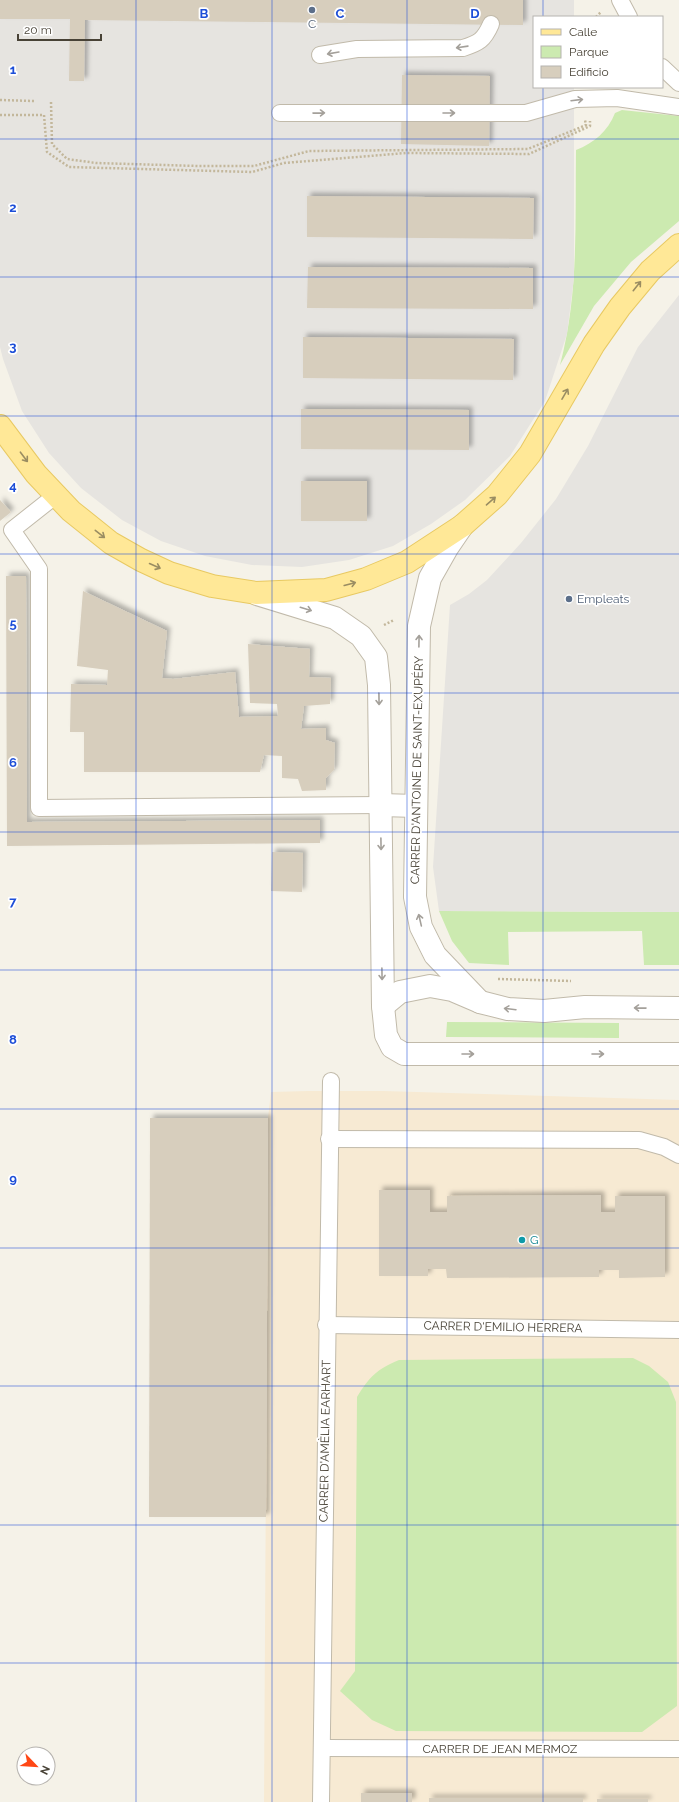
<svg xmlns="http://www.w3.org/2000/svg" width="679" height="1802" font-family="Raleway,sans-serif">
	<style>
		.commercial { fill: #f7ead3 }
		.green { fill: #cceab0 }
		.parking { fill: #e6e4e0 }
		.building { fill: #d7cebd; filter: url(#shadow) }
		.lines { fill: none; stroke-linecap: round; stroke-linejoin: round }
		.lane-casing { stroke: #c1baaa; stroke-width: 18 }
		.street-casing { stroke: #c1baaa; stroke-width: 24 }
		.primary-casing { stroke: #e8c962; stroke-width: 24 }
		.path { stroke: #c3b79b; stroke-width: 2.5; stroke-dasharray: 2 2; stroke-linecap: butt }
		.lane { stroke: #fff; stroke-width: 16 }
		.street { stroke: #fff; stroke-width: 22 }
		.primary { stroke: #ffe897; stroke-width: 22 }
		.oneway { stroke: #a4a09a }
		.oneway2 { stroke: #9a8d62 }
		.grid { fill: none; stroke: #1d4ed8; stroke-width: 1; stroke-opacity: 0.55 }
		.service-dot { fill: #5c6f8a; stroke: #fff; stroke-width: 1.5 }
		.culture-dot { fill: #0f9aa8; stroke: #fff; stroke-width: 1.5 }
		.labels { text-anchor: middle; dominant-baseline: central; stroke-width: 3.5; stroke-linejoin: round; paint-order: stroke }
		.service-label { font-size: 12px; fill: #4e5e75; stroke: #fff }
		.street-label { font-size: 12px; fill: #484236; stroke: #fff }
		.culture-label { font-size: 12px; fill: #0d838f; stroke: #fff; text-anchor: start }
		.grid-label { font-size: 13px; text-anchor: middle; font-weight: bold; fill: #1d4ed8; stroke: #fff; stroke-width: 3.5; stroke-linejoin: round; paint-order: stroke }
	</style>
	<defs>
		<filter id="shadow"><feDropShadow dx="3.5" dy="-3.5" stdDeviation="2" flood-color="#0004"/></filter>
	</defs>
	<rect width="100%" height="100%" fill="#f5f2e8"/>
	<path class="commercial" d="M308,1091H383L679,1100V1802H264L268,1118L271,1092Z"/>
	<g class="green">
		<path d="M622,110L679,116V221L631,262L594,306L560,365C579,294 575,222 576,150C594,143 608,131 615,113Z"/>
		<path d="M439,911L679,912V965H644L642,931L508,932L509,965L469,963L452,941Z"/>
		<path d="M447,1022L619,1023V1038L446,1037Z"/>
		<path d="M633,1358L649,1366L668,1382L676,1402L677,1706L642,1732L396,1731L372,1720L340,1691L355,1671L357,1397C370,1376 376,1370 399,1360Z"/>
	</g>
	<g class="parking">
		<path d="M0,0H574V17H534V87H574V278L567,334L545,401L510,456L465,500L431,524L393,546L349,560L302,567L252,565L205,556L161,541L122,520L81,488L49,453L22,411L3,359L0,347Z"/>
		<path d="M679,295V912L439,911L433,867L450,605L469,594L487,580L521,543L556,499L588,446L638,347Z"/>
	</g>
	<g class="building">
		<path d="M0,0H523V25L85,20L84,81H69L70,19H0Z"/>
		<path d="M402,75L490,76L489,146L401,144Z"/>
		<path d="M307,196L534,198L533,239L307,237Z"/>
		<path d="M308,267L533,268V309L307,308Z"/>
		<path d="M303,337L514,339L513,380L303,378Z"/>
		<path d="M301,409L469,410V450L301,449Z"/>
		<rect x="301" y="481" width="66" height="40"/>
		<path d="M0,500L11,512L0,521Z"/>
		<path d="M6,576H26L27,822L320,820V843L7,846Z"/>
		<path d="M83,591L167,631L162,678L173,679L235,672L239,717L278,716L277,704L250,703L248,644L310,649L309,677L331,678L330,704L304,706L301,729L326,728V740L335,743L334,770L326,778V790L302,791L298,779L282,778V756L264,755L260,772H84V732H70L71,684L107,685L108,670L77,666Z"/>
		<path d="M272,852L303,853L302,892L271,891Z"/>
		<path d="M150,1118H268L266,1517H149Z"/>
		<path d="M379,1190H430V1212H447V1196L601,1195V1212H615V1196H665V1277L619,1278V1270H599V1277L447,1278L446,1269H428V1276H379Z"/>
		<rect x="361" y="1793" width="51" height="9"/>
		<rect x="429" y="1798" width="154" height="4"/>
		<rect x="597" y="1799" width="51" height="3"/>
	</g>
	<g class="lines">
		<g class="lane-casing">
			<g id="lane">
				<path d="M620,0L629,17"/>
				<path d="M320,55L357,49L463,48C479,43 484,40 491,24"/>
				<path d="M662,67L679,83"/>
				<path d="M280,113H526L575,99L617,98L679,107"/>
				<path d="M55,496L12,530L39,569V808L381,805"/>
				<path d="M329,1139L639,1140L664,1147L679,1155"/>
				<path d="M326,1325L679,1330"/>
				<path d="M322,1748L679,1749"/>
				<path d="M321,1802L331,1081"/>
			</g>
		</g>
		<g class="street-casing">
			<g id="street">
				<path d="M462,526L447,548L430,578L419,626L415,897L421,927L435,955L480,1002"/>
				<path d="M257,594L335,618L361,636L376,657L379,685L383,1006L386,1035L392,1047L404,1054H679"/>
				<path d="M381,805L416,806"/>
				<path d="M383,1006L400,992L430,986L452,990L480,1002L508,1009L544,1011L585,1007L679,1008"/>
			</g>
		</g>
		<g class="primary-casing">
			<path id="primary" d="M0,426L36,474L71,511L111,543L141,560L169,573L212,586L256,593L326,590L366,579L407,562L462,526L497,495L530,454L594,344L620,307L650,271L679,245"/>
		</g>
		<g class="path">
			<path d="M596,17L601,12"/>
			<path d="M0,100L34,101"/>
			<path d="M51,102L52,144L67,159L96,163L198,166H254L309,151L528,149L586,125L585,120"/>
			<path d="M0,115H44L47,152L69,167L252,172L284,163L406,153L529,154L590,126V121"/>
			<path d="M384,625L394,620"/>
			<path d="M498,979L571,981"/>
		</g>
		<use href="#lane" class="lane"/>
		<use href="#street" class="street"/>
		<use href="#primary" class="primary"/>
	</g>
	<defs><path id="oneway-shaft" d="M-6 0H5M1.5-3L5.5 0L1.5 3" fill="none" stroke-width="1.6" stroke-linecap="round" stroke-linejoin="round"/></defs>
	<g class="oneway">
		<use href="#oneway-shaft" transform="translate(462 47) rotate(172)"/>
		<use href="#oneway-shaft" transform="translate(333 53) rotate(170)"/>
		<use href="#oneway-shaft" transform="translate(577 100) rotate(-7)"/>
		<use href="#oneway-shaft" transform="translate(319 113) rotate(-1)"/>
		<use href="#oneway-shaft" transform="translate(449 113)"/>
		<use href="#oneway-shaft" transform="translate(306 609) rotate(17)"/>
		<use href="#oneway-shaft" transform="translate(419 641) rotate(-89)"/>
		<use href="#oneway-shaft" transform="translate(379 699) rotate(89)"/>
		<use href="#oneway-shaft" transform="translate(381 844) rotate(89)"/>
		<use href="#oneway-shaft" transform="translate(420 920) rotate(-103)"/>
		<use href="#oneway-shaft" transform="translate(382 974) rotate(89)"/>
		<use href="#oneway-shaft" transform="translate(640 1008) rotate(-179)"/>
		<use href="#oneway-shaft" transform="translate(510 1009) rotate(-173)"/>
		<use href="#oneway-shaft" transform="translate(468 1054)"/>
		<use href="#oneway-shaft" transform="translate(598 1054)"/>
	</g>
	<g class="oneway2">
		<use href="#oneway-shaft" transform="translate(637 286) rotate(-51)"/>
		<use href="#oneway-shaft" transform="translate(565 394) rotate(-60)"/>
		<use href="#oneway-shaft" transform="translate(24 457) rotate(53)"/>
		<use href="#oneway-shaft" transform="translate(491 501) rotate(-41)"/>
		<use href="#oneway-shaft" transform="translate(100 534) rotate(38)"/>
		<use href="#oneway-shaft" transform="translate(155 566) rotate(24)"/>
		<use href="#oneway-shaft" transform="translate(350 584) rotate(-15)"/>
	</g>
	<path class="grid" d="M136,0V1802M272,0V1802M407,0V1802M543,0V17M543,87V1802M0,139H679M0,277H679M0,416H679M0,554H679M0,693H679M0,832H679M0,970H679M0,1109H679M0,1248H679M0,1386H679M0,1525H679M0,1663H679"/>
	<g class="service-dot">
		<circle cx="312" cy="10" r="4"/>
		<circle cx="569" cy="599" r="4"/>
	</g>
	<circle class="culture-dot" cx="522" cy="1240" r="4"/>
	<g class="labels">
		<g class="service-label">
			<text x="312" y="24">C</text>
			<text x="577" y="599" text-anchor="start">Empleats</text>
		</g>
		<g class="street-label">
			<text transform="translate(417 770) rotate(-89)">CARRER D'ANTOINE DE SAINT-EXUPÉRY</text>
			<text transform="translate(503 1327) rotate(1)">CARRER D'EMILIO HERRERA</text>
			<text transform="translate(325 1441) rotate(-89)">CARRER D'AMÈLIA EARHART</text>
			<text x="500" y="1749">CARRER DE JEAN MERMOZ</text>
		</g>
		<g class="culture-label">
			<text x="530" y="1240">G</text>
		</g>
	</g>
	<g class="grid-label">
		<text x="204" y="18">B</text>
		<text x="340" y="18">C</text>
		<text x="475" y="18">D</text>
		<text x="13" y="74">1</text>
		<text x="13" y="212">2</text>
		<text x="13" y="351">3</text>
		<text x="13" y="490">4</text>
		<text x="13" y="628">5</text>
		<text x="13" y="767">6</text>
		<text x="13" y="906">7</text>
		<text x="13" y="1044">8</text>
		<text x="13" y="1183">9</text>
	</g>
	<rect x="533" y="16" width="130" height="72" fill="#ffffff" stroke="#b6b3af"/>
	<rect x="541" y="29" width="20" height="6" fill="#ffe897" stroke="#b6b3af"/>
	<text x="569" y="36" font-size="12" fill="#484236">Calle</text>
	<rect x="541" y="46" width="20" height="12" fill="#cceab0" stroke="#b6b3af"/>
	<text x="569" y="56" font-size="12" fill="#484236">Parque</text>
	<rect x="541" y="66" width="20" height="12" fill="#d7cebd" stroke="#b6b3af"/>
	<text x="569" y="76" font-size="12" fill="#484236">Edificio</text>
	<g transform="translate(36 1766) rotate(115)"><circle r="19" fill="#ffffff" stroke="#b6b3af"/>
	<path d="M0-3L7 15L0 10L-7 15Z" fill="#ff4715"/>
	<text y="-6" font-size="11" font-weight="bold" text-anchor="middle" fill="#484236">N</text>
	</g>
	<path d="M18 34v6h83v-6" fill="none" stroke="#484236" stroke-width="2"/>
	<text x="24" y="34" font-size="12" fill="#484236" stroke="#ffffff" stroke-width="3" paint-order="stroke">20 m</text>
</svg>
